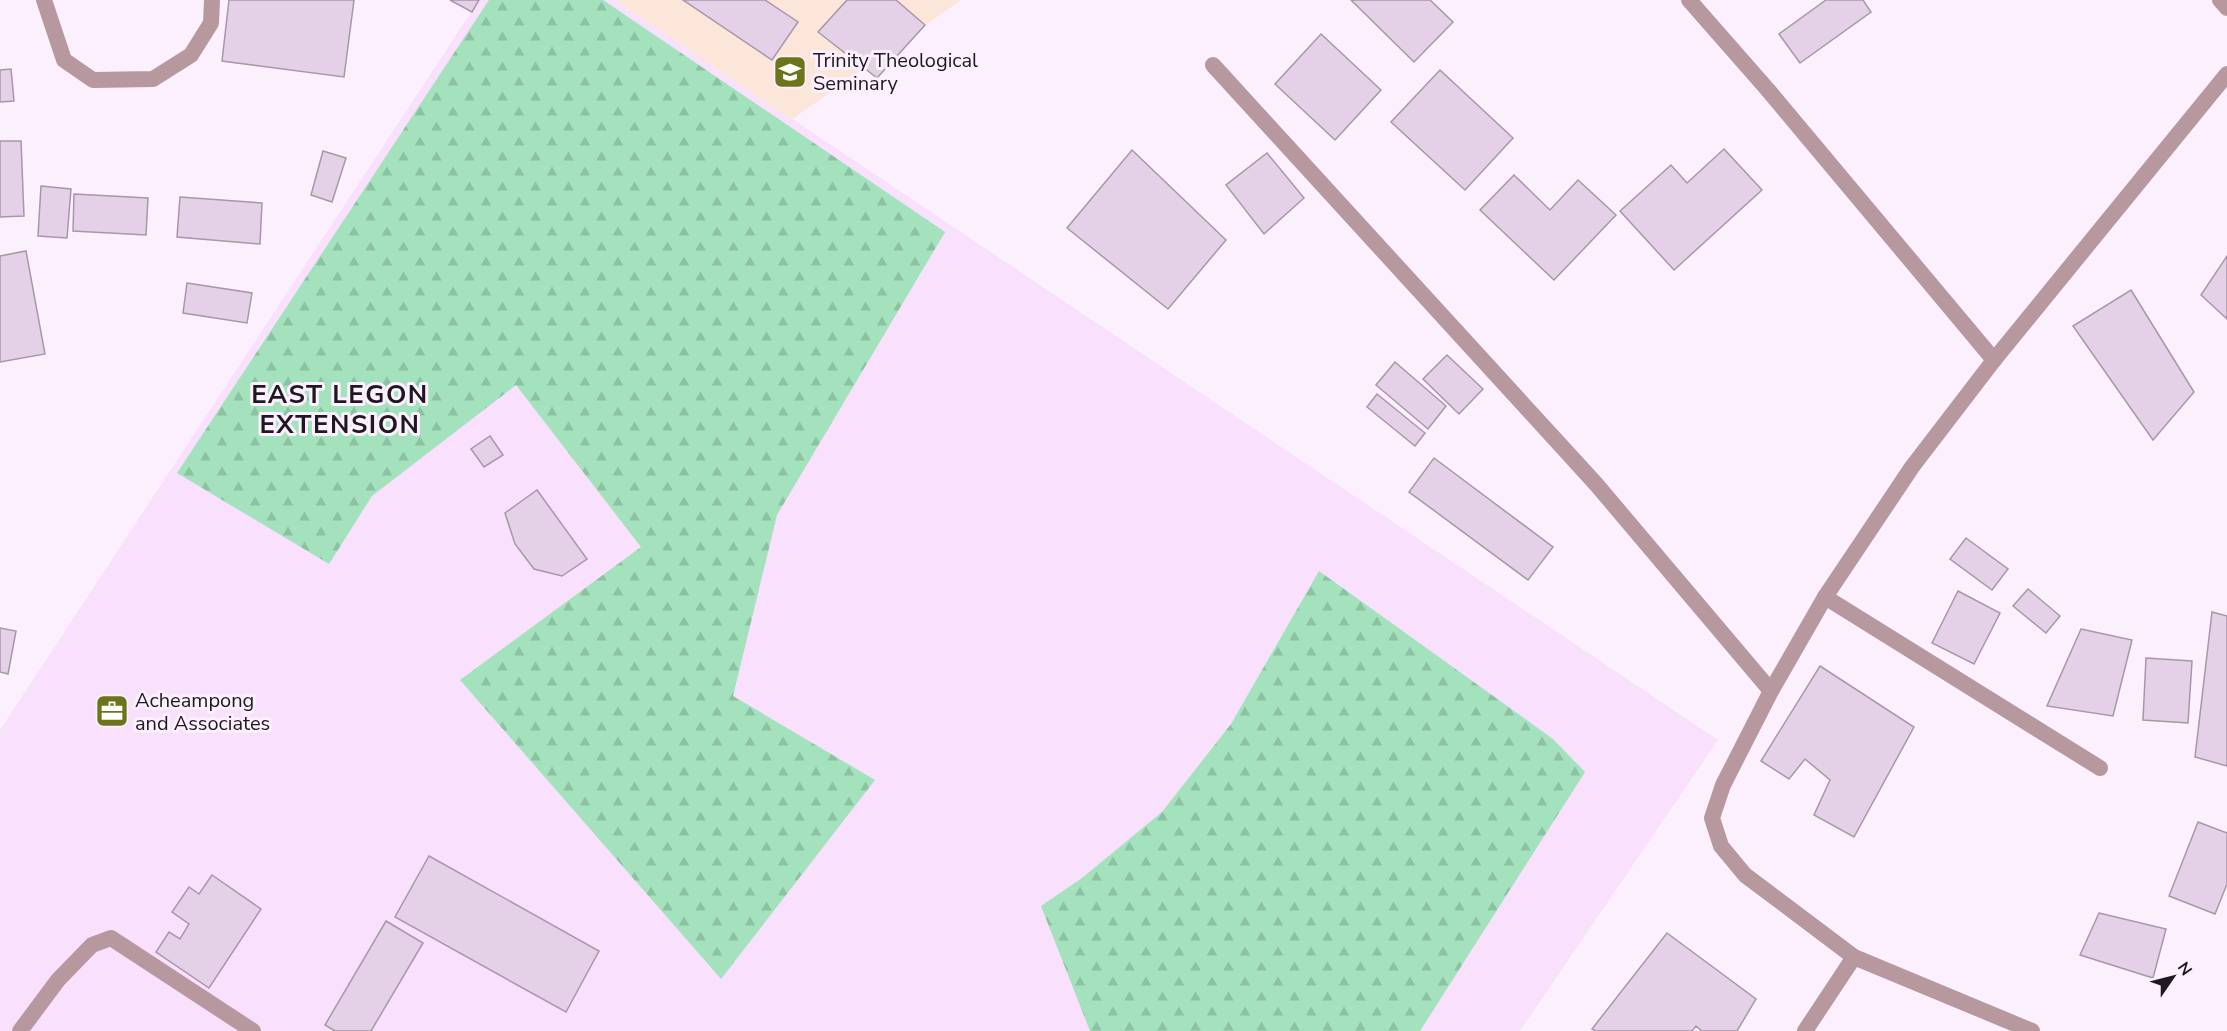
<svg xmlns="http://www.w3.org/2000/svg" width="2227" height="1031" font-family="'Nunito Sans',sans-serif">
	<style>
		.built { fill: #f9e0fc }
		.education { fill: #fce6d9 }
		.forest { fill: url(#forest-firs) }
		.building { fill: #e5d1e7; stroke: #a896ab; stroke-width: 1.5 }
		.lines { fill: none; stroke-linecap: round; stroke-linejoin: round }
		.service { stroke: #b7989f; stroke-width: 16 }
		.minor { stroke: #b7989f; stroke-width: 16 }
		.labels { text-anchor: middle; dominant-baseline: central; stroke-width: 6; stroke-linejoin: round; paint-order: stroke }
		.poi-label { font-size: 20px; fill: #1f1820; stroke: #fcf0fe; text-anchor: start }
		.district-label { font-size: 26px; font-weight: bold; letter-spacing: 1.5px; fill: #1f1820; stroke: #fcf0fe }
	</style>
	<defs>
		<pattern id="forest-firs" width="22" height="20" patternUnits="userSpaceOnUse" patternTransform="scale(1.5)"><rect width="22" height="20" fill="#a3e2bc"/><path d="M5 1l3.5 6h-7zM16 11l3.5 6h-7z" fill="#8cc1a1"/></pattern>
	</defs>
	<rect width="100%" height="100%" fill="#fcf0fe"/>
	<path class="built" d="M479,0H615L1718,740L1520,1031H0V730Z"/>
	<path class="education" d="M615,0H961L791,120Z"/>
	<g class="forest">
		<path d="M489,0H603L945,232L777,515L733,696L875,780L721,979L460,680L641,547L516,385L372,496L329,564L177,473Z"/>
		<path d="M1319,571L1553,739L1585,772L1420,1031H1090L1041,906L1082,878L1162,812L1231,724Z"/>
	</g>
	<g class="building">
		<path d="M229,0H354L344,77L222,61Z"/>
		<path d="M450,0H479L472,12Z"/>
		<path d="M683,0H765L798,22L772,60Z"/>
		<path d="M847,0H896L925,25L877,78L818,32Z"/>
		<path d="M1351,0H1430L1453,22L1414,62Z"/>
		<path d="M1826,0H1863L1871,12L1800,63L1779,34Z"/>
		<path d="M1321,34L1381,90L1335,140L1275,84Z"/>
		<path d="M11,69L14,101L0,102V70Z"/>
		<path d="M1440,70L1513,138L1465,190L1391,122Z"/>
		<path d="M0,141H21L24,216L0,217Z"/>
		<path d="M1724,149L1762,190L1674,270L1620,211L1671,165L1687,183Z"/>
		<path d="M1132,150L1226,240L1168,309L1067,228Z"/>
		<path d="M323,151L346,158L332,202L311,195Z"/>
		<path d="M1267,153L1304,198L1264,234L1226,185Z"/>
		<path d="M1514,175L1550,210L1578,180L1616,215L1554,280L1480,210Z"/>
		<path d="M41,186L71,189L67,238L38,236Z"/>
		<path d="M74,194L148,198L146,235L73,231Z"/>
		<path d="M180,197L262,203L260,244L177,237Z"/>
		<path d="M26,251L45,354L0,362V256Z"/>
		<path d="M2227,256V319L2201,295Z"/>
		<path d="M187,283L252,293L247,323L183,313Z"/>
		<path d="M2131,290L2194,392L2153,440L2073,326Z"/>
		<path d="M1447,355L1483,389L1459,414L1423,379Z"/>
		<path d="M1395,362L1446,406L1428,429L1376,385Z"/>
		<path d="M1377,394L1425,433L1415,446L1367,407Z"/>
		<path d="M490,436L503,455L484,467L471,449Z"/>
		<path d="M1434,458L1553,547L1528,580L1409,492Z"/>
		<path d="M537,490L587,559L562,576L534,569L515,544L505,513Z"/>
		<path d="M1966,538L2008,569L1992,590L1950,559Z"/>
		<path d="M2028,589L2060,616L2046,633L2013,606Z"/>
		<path d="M1958,591L2000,613L1974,664L1932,643Z"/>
		<path d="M2212,612L2227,616V766L2195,757Z"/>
		<path d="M0,628L16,631L8,674L0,672Z"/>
		<path d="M2081,629L2132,640L2113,716L2047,706Z"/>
		<path d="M2146,658L2192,661L2188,723L2143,720Z"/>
		<path d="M1820,666L1914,727L1854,837L1814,815L1830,780L1805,759L1789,779L1761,761Z"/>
		<path d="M2198,822L2227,833V884L2215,914L2169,896Z"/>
		<path d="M429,856L599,951L566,1012L395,917Z"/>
		<path d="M212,875L261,909L209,988L156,952L169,932L180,939L189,924L172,912L189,887L199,894Z"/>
		<path d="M2099,913L2166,929L2153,978L2080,955Z"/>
		<path d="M386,921L423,943L371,1031H335L325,1025Z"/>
		<path d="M1667,933L1756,999L1737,1031H1702L1696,1026L1692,1031H1596L1592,1029Z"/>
	</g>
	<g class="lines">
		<path class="service" d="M20,1031L58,980L92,945L111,938L253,1031"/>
		<g class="minor">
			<path d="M44,0L64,60L93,80L153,79L191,55L211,23L212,0"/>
			<path d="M1689,0L1768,90L1994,360"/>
			<path d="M2220,0L2227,8"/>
			<path d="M1213,65L1596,484L1771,691"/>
			<path d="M1825,597L2100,768"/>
			<path d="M1805,1031L1854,957"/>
			<path d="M2032,1031L1854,957L1745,875L1721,846L1712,818L1723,785L1771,691L1825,597L1912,467L1994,360L2227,74"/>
		</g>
	</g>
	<defs>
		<g id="school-square" transform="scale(1.725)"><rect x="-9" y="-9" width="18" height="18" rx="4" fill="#6c741c" stroke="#fcf0fe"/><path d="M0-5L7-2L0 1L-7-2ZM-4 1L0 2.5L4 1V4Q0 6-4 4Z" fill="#fff"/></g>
		<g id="office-square" transform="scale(1.725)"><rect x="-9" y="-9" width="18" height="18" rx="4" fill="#6c741c" stroke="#fcf0fe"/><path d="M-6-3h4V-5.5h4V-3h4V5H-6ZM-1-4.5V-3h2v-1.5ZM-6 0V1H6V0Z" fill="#fff"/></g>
	</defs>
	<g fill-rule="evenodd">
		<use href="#school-square" x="790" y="72"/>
		<use href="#office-square" x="112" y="711"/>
	</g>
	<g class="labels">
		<g class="poi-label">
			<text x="813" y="60">Trinity Theological<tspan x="813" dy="23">Seminary</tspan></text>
			<text x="135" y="700">Acheampong<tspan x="135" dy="23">and Associates</tspan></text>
		</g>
		<g class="district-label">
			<text x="340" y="394">EAST LEGON<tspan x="340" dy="30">EXTENSION</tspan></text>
		</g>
	</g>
	<g transform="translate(2173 977) rotate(55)" stroke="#fcf0fe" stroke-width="4.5" paint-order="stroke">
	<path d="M0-4.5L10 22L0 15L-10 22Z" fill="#1f1820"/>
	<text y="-9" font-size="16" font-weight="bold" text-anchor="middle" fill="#1f1820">N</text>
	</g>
</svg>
